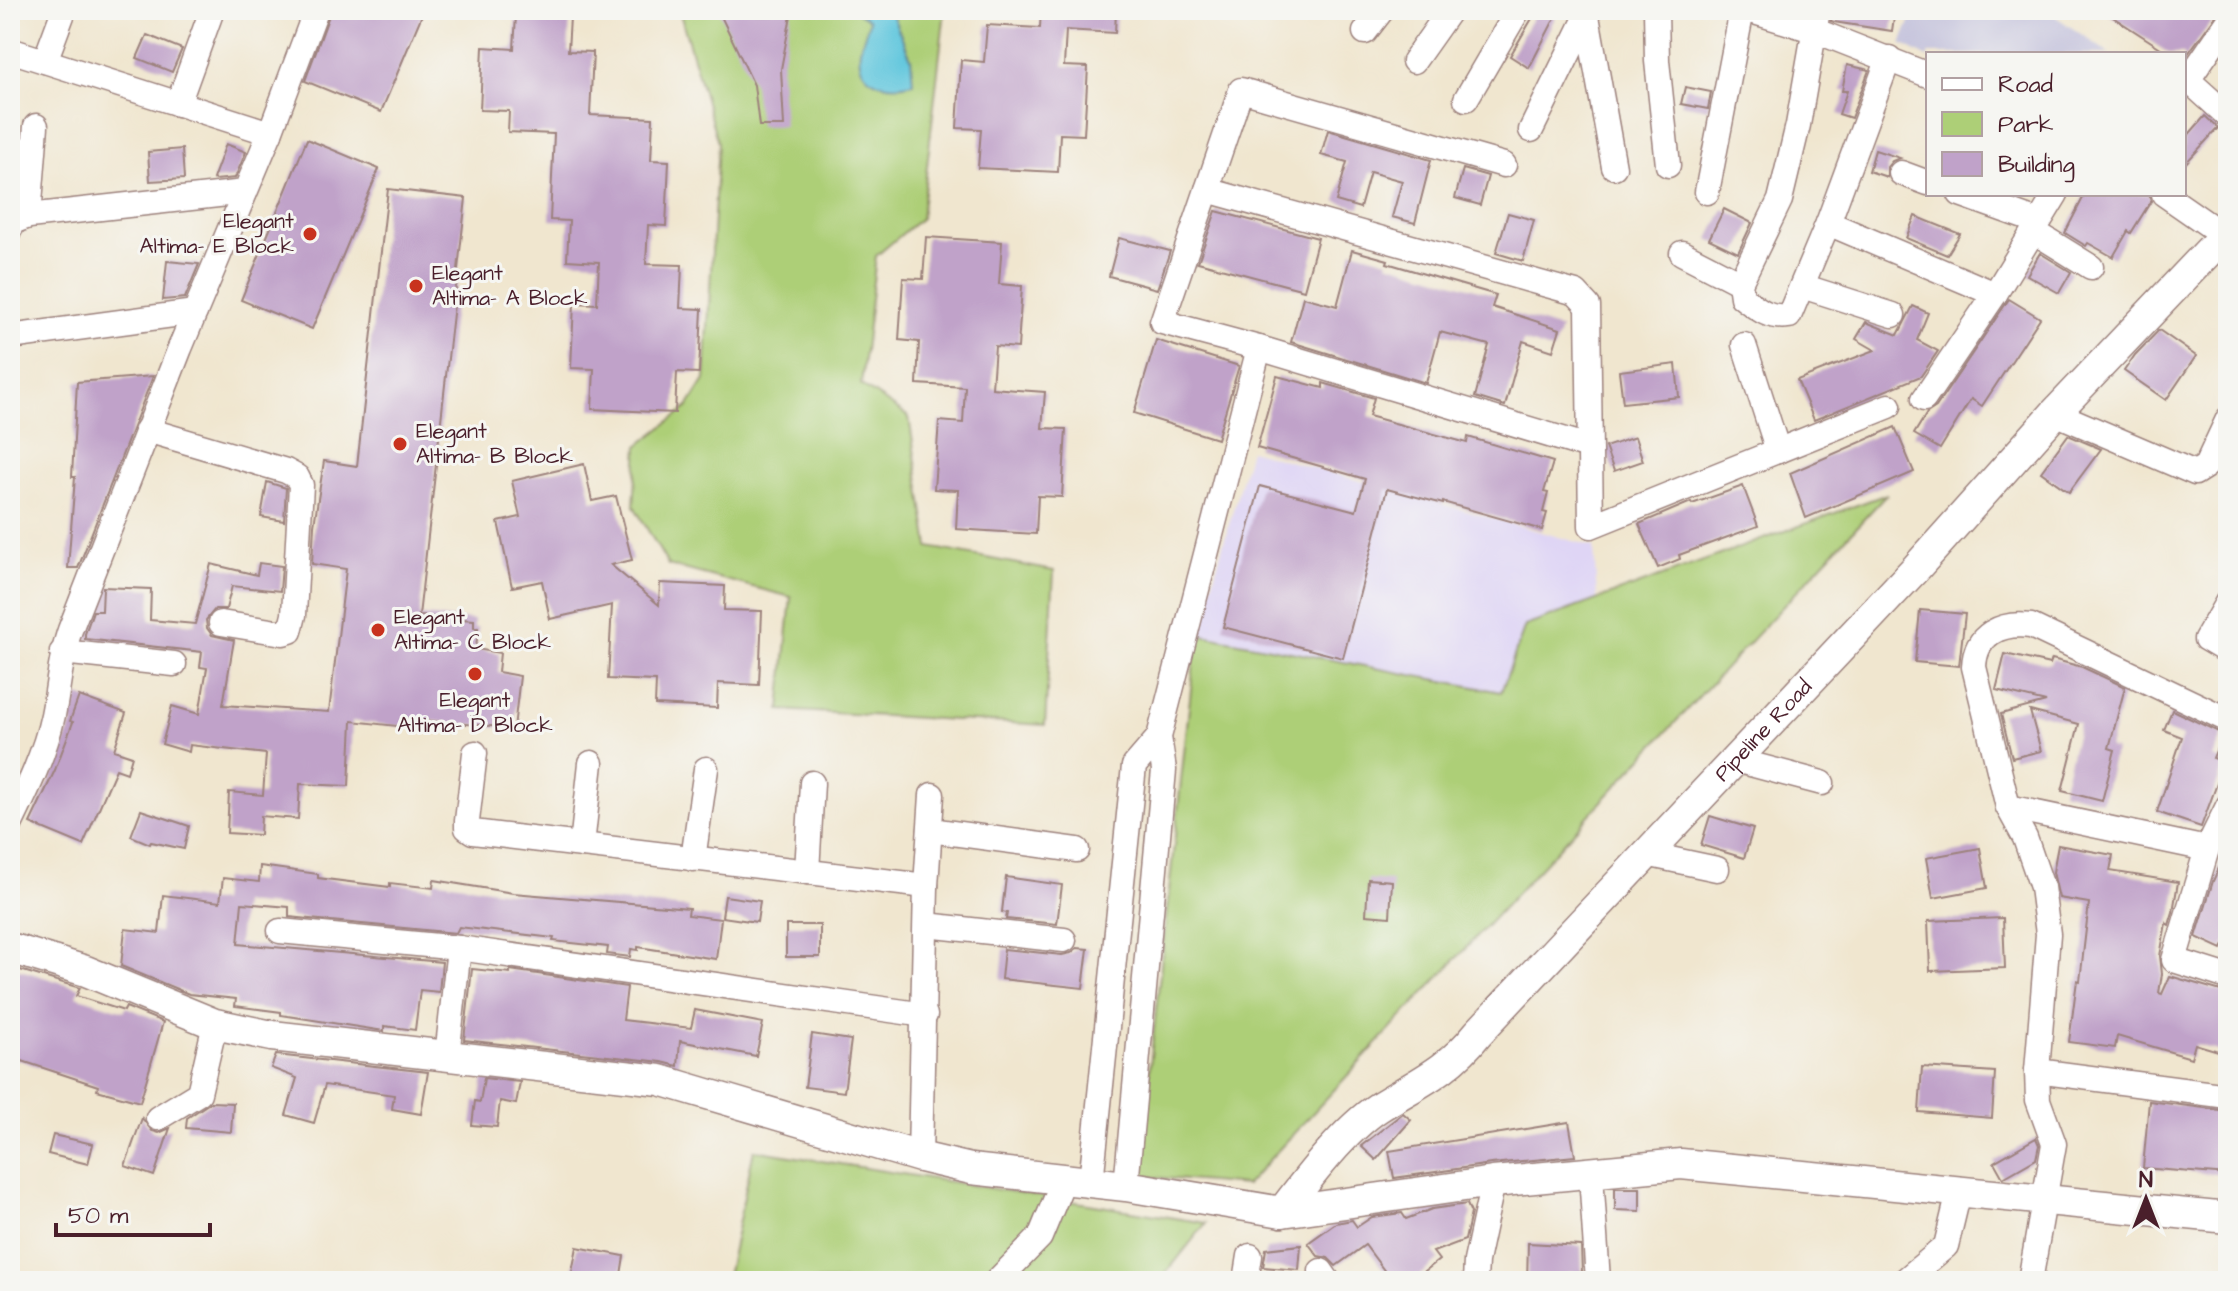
<svg xmlns="http://www.w3.org/2000/svg" width="2238" height="1291" font-family="'Architects Daughter',sans-serif">
	<style>
		.built { fill: #dfd5f5 }
		.industrial { fill: #c3c1db }
		.green { fill: #adcf77; stroke: #7c7751; stroke-width: 2 }
		.water { fill: #5fc6dd; stroke: #547284; stroke-width: 2 }
		.building { fill: #c0a2c9 }
		.lines { fill: none; stroke-linecap: round; stroke-linejoin: round }
		.minor-casing { stroke: #9d827d; stroke-width: 27 }
		.tertiary-casing { stroke: #9d827d; stroke-width: 33 }
		.minor { stroke: #fff; stroke-width: 24 }
		.tertiary { stroke: #fff; stroke-width: 30 }
		.poi-dot { fill: #c8321e; stroke: #f6f6f2; stroke-width: 3 }
		.labels { text-anchor: middle; dominant-baseline: central; stroke-width: 6; stroke-linejoin: round; paint-order: stroke }
		.poi-label { font-size: 22px; fill: #4a1f2b; stroke: #f6f6f2; text-anchor: start }
		.street-label { font-size: 22px; fill: #4a1f2b; stroke: #f6f6f2 }
	</style>
	<rect width="100%" height="100%" fill="#f6f6f2"/>
	<filter id="ink" filterUnits="userSpaceOnUse"><feTurbulence type="fractalNoise" baseFrequency=".0125" numOctaves="2"/><feDisplacementMap in="SourceGraphic" scale="16" xChannelSelector="R" yChannelSelector="G"/><feConvolveMatrix kernelMatrix="1 2 1 2 8 2 1 2 1" color-interpolation-filters="sRGB"/></filter>
	<filter id="wash" filterUnits="userSpaceOnUse"><feTurbulence type="fractalNoise" baseFrequency=".006" numOctaves="4" result="noise"/><feDisplacementMap in="SourceGraphic" scale="32" xChannelSelector="R" yChannelSelector="G"/><feGaussianBlur stdDeviation="1.8" result="paint"/><feColorMatrix in="noise" values="0 0 0 0 0 0 0 0 0 0 0 0 0 0 0 0 0 1.4 0 .05"/><feComposite in="paint" operator="in"/></filter>
	<g filter="url(#wash)">
		<rect width="100%" height="100%" fill="#f0e6cf"/>
		<path class="built" d="M1250,450L1594,547L1597,600L1525,626L1502,692L1198,634Z"/>
		<path class="industrial" d="M1915,10H2046L2110,54H1928V58L1901,44Z"/>
		<g class="green">
			<path d="M679,10H945L921,218L876,256L861,385L909,417L929,547L1054,571L1045,725L780,710L791,597L668,565L634,506L638,446L688,407L705,380L718,143Z"/>
			<path d="M1887,494L1246,1185L1138,1176L1197,634L1501,692L1525,626Z"/>
			<path d="M754,1150L1206,1223L1160,1281H726Z"/>
		</g>
		<path class="water" d="M854,10H890L911,58L913,83C889,90 855,83 860,50C861,40 868,31 869,20Z"/>
		<g id="blocks">
			<g class="building">
				<path d="M331,10H424L381,112L305,81Z"/>
				<path d="M718,10H792L781,69L784,126H759L754,85Z"/>
				<path d="M1041,10H1116L1115,33L1066,30L1064,66L1088,67L1084,135L1060,134L1058,172L978,168L981,129L957,128L961,60L984,62L987,25L1040,28Z"/>
				<path d="M1537,10H1559L1529,68L1510,56Z"/>
				<path d="M1833,10H1895L1892,31L1834,22L1831,21Z"/>
				<path d="M2102,10H2220L2184,59V54H2170Z"/>
				<path d="M516,15L570,17L568,51L593,52L590,115L653,118L651,160L669,161L666,226L648,225L646,264L682,265L680,308L702,309L699,373L677,372L675,413L592,409L594,369L571,368L574,303L597,304L599,262L567,260L569,221L550,220L554,134L508,132L509,111L480,110L483,47L514,49Z"/>
				<path d="M147,35L182,49L172,72L137,58Z"/>
				<path d="M1847,65L1869,70L1851,118L1839,114L1847,91H1842Z"/>
				<path d="M1685,87L1711,92L1708,109L1681,104Z"/>
				<path d="M2205,116L2218,128L2184,165V140Z"/>
				<path d="M1328,130L1431,160L1415,223L1392,217L1402,181L1370,172L1360,208L1336,201L1347,162L1321,155Z"/>
				<path d="M307,139L379,169L312,329L241,300Z"/>
				<path d="M226,144L246,152L235,178L215,180L213,179Z"/>
				<path d="M182,149L184,179L150,181L148,152Z"/>
				<path d="M1875,150L1900,158L1892,161L1887,167V177L1869,171Z"/>
				<path d="M1463,169L1488,176L1480,205L1455,198Z"/>
				<path d="M388,189L466,198L419,616L474,620V628H478L476,649L500,653L498,672L520,676L514,728L407,719L406,727L352,721L349,786L300,784L298,819L261,816L260,835L227,833L229,792L263,795L266,754L190,745L189,752L162,744L172,706L199,714L207,668L200,667L202,652L85,639V634L93,611H102L103,587L151,589L150,620L195,624L211,564L257,575L259,563L282,566L280,591L232,586L226,609H215L206,620L207,628L212,635L234,640L223,705L329,712L346,569L312,564L314,525L324,461L357,466Z"/>
				<path d="M2085,194H2149L2151,201L2131,233L2128,231L2113,257L2088,243L2086,246L2065,233Z"/>
				<path d="M1724,209L1752,223L1738,253L1709,239Z"/>
				<path d="M1216,211L1318,238L1304,290L1198,262Z"/>
				<path d="M1508,213L1534,220L1523,261L1496,253Z"/>
				<path d="M1915,216L1960,234L1947,255L1906,238Z"/>
				<path d="M926,237L1002,242L999,284L1022,286L1018,348L995,346L992,388L1045,392L1042,428L1066,429L1062,497L1038,496L1036,534L956,529L958,490L934,489L939,421L963,423L965,387L917,384L919,342L899,340L903,278L923,279Z"/>
				<path d="M1119,238L1170,251L1157,289L1109,276Z"/>
				<path d="M1352,250L1388,260L1387,263L1496,295L1492,307L1560,329L1553,351L1523,341L1505,406L1475,397L1489,345L1440,332L1426,383L1291,342L1303,297L1337,306Z"/>
				<path d="M2040,253L2071,272L2059,293L2027,275Z"/>
				<path d="M167,261L199,264L185,298L163,300Z"/>
				<path d="M2009,299L2040,318L1982,406L1971,399L1940,449L1914,434L1927,413L1936,407Z"/>
				<path d="M1913,306L1928,313L1917,340L1938,351L1921,376L1814,420L1797,380L1875,350L1856,339L1866,322L1898,335Z"/>
				<path d="M2159,330L2196,356L2166,400L2124,371L2135,355Z"/>
				<path d="M1156,340L1239,366L1217,439L1134,413Z"/>
				<path d="M1676,364L1679,397L1623,403L1619,371Z"/>
				<path d="M153,376L78,568H68L75,477H72L77,382Z"/>
				<path d="M1277,376L1323,388V383L1374,398L1369,416L1467,443L1468,437L1553,462L1544,492L1548,493L1543,512L1547,513L1542,530L1443,502V504L1387,489L1343,658L1223,627L1260,486L1356,511L1365,479L1257,448Z"/>
				<path d="M1895,427L1914,472L1806,518L1790,473Z"/>
				<path d="M2068,435L2101,449L2069,492L2041,472Z"/>
				<path d="M1635,437L1643,461L1614,471L1605,447Z"/>
				<path d="M584,464L592,501L616,496L632,560L611,565L659,605L660,583L725,586L724,610L762,611L759,685L718,683L717,708L655,705L656,681L608,679L612,605L550,619L542,581L512,587L498,522L520,517L512,481Z"/>
				<path d="M267,482L286,488L284,521L261,517Z"/>
				<path d="M1743,486L1758,526L1679,555L1680,559L1658,568L1639,524L1691,502L1692,504Z"/>
				<path d="M1920,610L1965,614L1959,666L1915,662Z"/>
				<path d="M2005,654L2050,664L2052,659L2082,667L2125,687L2109,748L2115,750L2102,801L2062,791L2079,724L2030,711L2041,751L2012,758L2001,714L2046,702L1996,690Z"/>
				<path d="M79,696L126,713L114,750L132,756L127,773L116,769L83,845L30,823L55,770L73,722L70,721Z"/>
				<path d="M2172,710L2223,734L2213,758L2225,762L2201,827L2157,812L2182,737L2164,730Z"/>
				<path d="M141,810L189,826L184,849L151,842L150,844L131,836Z"/>
				<path d="M1710,816L1753,829L1744,858L1701,845Z"/>
				<path d="M2058,845L2113,855L2110,871L2178,882L2173,912L2169,925L2166,923L2160,956L2162,974L2159,993L2162,994L2170,976L2228,993V1054L2195,1044L2191,1058L2117,1036L2115,1048L2069,1042L2077,980L2080,981L2089,903L2059,898L2053,872Z"/>
				<path d="M1980,848L1987,888L1933,898L1926,858Z"/>
				<path d="M2228,848V937L2222,949L2196,937L2213,881Z"/>
				<path d="M260,866L318,874V878L390,887V883L433,888L434,880L513,893L689,908L688,915L721,919L716,959L638,947V950L631,949L630,957L607,954L608,947L553,941L554,938L459,927L456,933L289,917V907L242,903L238,944L442,962L439,992L420,990L415,1030L384,1026V1031L281,1015V1012L235,1006L236,999L189,994L121,966L125,929L159,933L163,895L220,902L223,878L259,882Z"/>
				<path d="M1006,877L1062,885L1057,924L1006,919L1007,913L1002,912Z"/>
				<path d="M1368,879L1392,881L1390,917L1366,915Z"/>
				<path d="M725,896L760,901L757,922L722,917Z"/>
				<path d="M2003,918L2005,968L1930,971L1928,921Z"/>
				<rect x="786" y="925" width="34" height="32"/>
				<path d="M1077,948L1088,949L1083,988L1001,979L1004,949L1062,955L1071,953Z"/>
				<path d="M10,967L80,988L76,996L124,1011L126,1007L163,1022L140,1102L97,1090L98,1086L10,1057Z"/>
				<path d="M472,969L510,973V970L627,987L623,1020L691,1028L695,1010L763,1023L756,1056L680,1041L678,1066L662,1062L464,1040Z"/>
				<path d="M812,1034L851,1040L844,1092L805,1087Z"/>
				<path d="M276,1055L428,1072L421,1114L392,1109L394,1095L325,1085L314,1123L286,1115L297,1078L271,1068Z"/>
				<path d="M1922,1067L1995,1072L1992,1118L1919,1112Z"/>
				<path d="M484,1078L520,1082L516,1104L500,1101L497,1127L472,1125L475,1101L480,1102Z"/>
				<path d="M2149,1101L2228,1111V1175L2143,1168Z"/>
				<path d="M211,1102L233,1103L231,1132L186,1128L187,1118Z"/>
				<path d="M1403,1113L1411,1120L1376,1160L1361,1146Z"/>
				<path d="M142,1118L152,1131L159,1133L170,1128L154,1176L125,1166Z"/>
				<path d="M1569,1122L1575,1156L1491,1164L1394,1178L1389,1151Z"/>
				<path d="M53,1135L93,1144L88,1164L48,1154Z"/>
				<path d="M2036,1138L2039,1145L2036,1159L2003,1178L1994,1162Z"/>
				<path d="M1615,1188H1640V1211L1615,1210Z"/>
				<path d="M1467,1204L1471,1213L1465,1240L1433,1252L1439,1260L1412,1281H1392L1365,1245L1336,1266L1328,1258L1318,1256L1308,1243L1336,1223L1352,1220L1357,1227L1372,1217L1402,1213L1406,1219L1432,1209Z"/>
				<path d="M1528,1243L1581,1246L1582,1273L1570,1272V1281H1527Z"/>
				<path d="M1301,1245L1299,1270L1263,1267L1266,1249Z"/>
				<path d="M577,1247L624,1256L620,1281H592L571,1277Z"/>
			</g>
		</g>
	</g>
	<g filter="url(#ink)">
		<use href="#blocks" fill-opacity="0" stroke="#9d827d" stroke-width="2"/>
		<g class="lines">
			<g class="minor-casing">
				<g id="minor">
					<path d="M1656,10L1657,61L1668,165"/>
					<path d="M1748,10L1816,31L1928,75"/>
					<path d="M1818,10L1798,125L1780,200L1740,283L1742,297C1758,309 1769,319 1789,316L1828,223L1889,58"/>
					<path d="M1587,16L1614,167"/>
					<path d="M2228,22L2188,80L2228,116"/>
					<path d="M1365,32L1382,10"/>
					<path d="M10,50L270,133"/>
					<path d="M45,61L64,10"/>
					<path d="M1414,61L1450,10"/>
					<path d="M1466,99L1518,10"/>
					<path d="M178,104L212,10"/>
					<path d="M1531,130L1587,16"/>
					<path d="M1901,173L1928,183"/>
					<path d="M1207,190L1576,293L1588,306L1591,526L1889,406"/>
					<path d="M1707,192L1742,10"/>
					<path d="M1960,194L2038,222"/>
					<path d="M2164,194L2223,235"/>
					<path d="M29,216L36,126"/>
					<path d="M1828,223L1995,294L2056,194"/>
					<path d="M10,229L15,221L29,216L245,192"/>
					<path d="M2033,231L2091,267"/>
					<path d="M1682,253L1740,283"/>
					<path d="M1802,286L1893,315"/>
					<path d="M10,337L195,312"/>
					<path d="M1744,345L1778,451"/>
					<path d="M1259,348L1589,447"/>
					<path d="M1924,399L1995,294"/>
					<path d="M2055,413L2195,473L2206,466L2228,419"/>
					<path d="M147,430L286,471L297,477L301,485L294,615L290,631L283,633L221,623"/>
					<path d="M2228,601L2206,639L2228,652"/>
					<path d="M62,652L174,664"/>
					<path d="M2228,720L2031,626C2001,622 1975,634 1974,667L2008,807L2025,838L2042,887L2048,934L2037,1071L2228,1096"/>
					<path d="M475,753L467,821V828L473,832L926,886"/>
					<path d="M1735,760L1822,783"/>
					<path d="M2228,806L2207,849L2174,960L2228,977"/>
					<path d="M2008,807L2207,849"/>
					<path d="M10,825C27,790 45,753 53,715C59,686 60,658 70,630L180,348L270,133L316,10"/>
					<path d="M930,830L1077,850"/>
					<path d="M582,845L591,763"/>
					<path d="M1646,854L1717,869"/>
					<path d="M693,859L706,769"/>
					<path d="M807,872L812,783"/>
					<path d="M926,925L1064,940"/>
					<path d="M280,931L459,948L925,1015"/>
					<path d="M447,1056L459,948"/>
					<path d="M158,1118L199,1093L215,1024"/>
					<path d="M920,1157L926,886L932,795"/>
					<path d="M1591,1174L1598,1281"/>
					<path d="M1091,1182L1134,766L1159,737"/>
					<path d="M1126,1186L1164,770L1159,737L1259,348L1162,322L1241,90L1504,165"/>
					<path d="M1321,1271L1328,1281"/>
					<path d="M997,1281L1040,1237L1064,1179"/>
					<path d="M1246,1281L1250,1256"/>
					<path d="M1475,1281L1476,1261L1493,1182"/>
					<path d="M1904,1281L1946,1246L1959,1192"/>
					<path d="M2030,1281L2054,1144L2038,1100L2037,1071"/>
				</g>
			</g>
			<g class="tertiary-casing">
				<g id="tertiary">
					<path d="M10,948L86,971L215,1024L272,1036L660,1080L920,1157L971,1169L1126,1186L1282,1212L1493,1182L1681,1164L2228,1218"/>
					<path id="s1" d="M1282,1212C1308,1178 1344,1130 1379,1107C1419,1082 1448,1071 1478,1033L1917,567L2055,413L2228,231"/>
				</g>
			</g>
			<use href="#minor" class="minor"/>
			<use href="#tertiary" class="tertiary"/>
		</g>
	</g>
	<g class="poi-dot">
		<circle cx="310" cy="234" r="8"/>
		<circle cx="416" cy="286" r="8"/>
		<circle cx="400" cy="444" r="8"/>
		<circle cx="378" cy="630" r="8"/>
		<circle cx="475" cy="674" r="8"/>
	</g>
	<g class="labels">
		<g class="poi-label">
			<text x="294" y="221" text-anchor="end">Elegant<tspan x="294" dy="25">Altima- E Block</tspan></text>
			<text x="432" y="273">Elegant<tspan x="432" dy="25">Altima- A Block</tspan></text>
			<text x="416" y="431">Elegant<tspan x="416" dy="25">Altima- B Block</tspan></text>
			<text x="394" y="617">Elegant<tspan x="394" dy="25">Altima- C Block</tspan></text>
			<text x="475" y="700" text-anchor="middle">Elegant<tspan x="475" dy="25">Altima- D Block</tspan></text>
		</g>
		<g class="street-label">
			<text stroke="none"><textPath href="#s1" startOffset="684">Pipeline Road</textPath></text>
		</g>
	</g>
	<rect width="2238" height="1291" fill="none" stroke="#f6f6f2" stroke-width="40"/>
	<rect x="1926" y="52" width="260" height="144" fill="#f6f6f2" stroke="#b1a0a2" stroke-width="2"/>
	<rect x="1942" y="78" width="40" height="12" fill="#ffffff" stroke="#b1a0a2" stroke-width="2"/>
	<text x="1998" y="92" font-size="24" fill="#4a1f2b">Road</text>
	<rect x="1942" y="112" width="40" height="24" fill="#adcf77" stroke="#b1a0a2" stroke-width="2"/>
	<text x="1998" y="132" font-size="24" fill="#4a1f2b">Park</text>
	<rect x="1942" y="152" width="40" height="24" fill="#c0a2c9" stroke="#b1a0a2" stroke-width="2"/>
	<text x="1998" y="172" font-size="24" fill="#4a1f2b">Building</text>
	<g transform="translate(2146 1199)" stroke="#f6f6f2" stroke-width="6" paint-order="stroke">
	<path d="M0-6L14 30L0 20L-14 30Z" fill="#4a1f2b"/>
	<text y="-12" font-size="22" font-weight="bold" text-anchor="middle" fill="#4a1f2b">N</text>
	</g>
	<path d="M56 1223v12h154v-12" fill="none" stroke="#4a1f2b" stroke-width="4"/>
	<text x="68" y="1223" font-size="24" fill="#4a1f2b" stroke="#f6f6f2" stroke-width="6" paint-order="stroke">50 m</text>
</svg>
